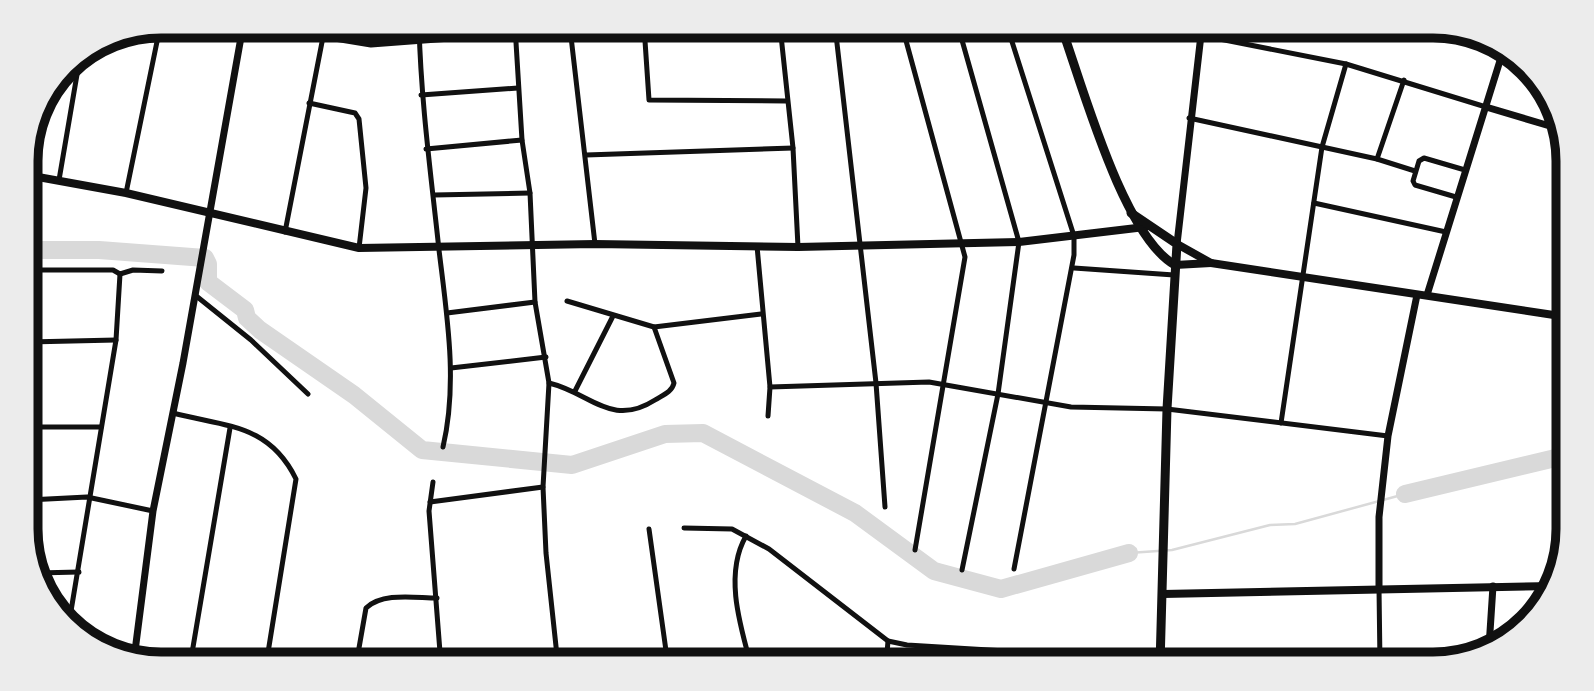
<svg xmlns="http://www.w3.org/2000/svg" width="1594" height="691" font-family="'PT Serif',serif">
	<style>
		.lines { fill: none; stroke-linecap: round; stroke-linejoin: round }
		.stream { stroke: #d9d9d9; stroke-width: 2.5 }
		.river { stroke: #d9d9d9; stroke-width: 18 }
		.minor { stroke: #111; stroke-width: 5 }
		.tertiary { stroke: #111; stroke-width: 7 }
		.secondary { stroke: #111; stroke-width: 8 }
		.primary { stroke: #111; stroke-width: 9 }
		.rim { fill: none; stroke: #111; stroke-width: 9 }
	</style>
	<rect width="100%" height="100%" fill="#fff"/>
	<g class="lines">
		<path class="stream" d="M1129,553L1172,550L1270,525L1295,524L1405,494"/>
		<g class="river">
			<path d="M27,250H99L205,258L208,264V282L245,310L247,318L260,330L354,395L422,450L572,465L665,434L703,433L855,513L934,571L1001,589L1129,553"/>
			<path d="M1405,494L1568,455"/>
		</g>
		<g class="minor">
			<path d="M419,26C421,102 431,175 439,250C447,316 458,383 443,447"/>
			<path d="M515,26L522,140L530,193L535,302L549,383L543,487L546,553L558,665"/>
			<path d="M644,26L649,100L786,101"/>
			<path d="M780,26L793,148L798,247"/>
			<path d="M835,26L876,383L885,507"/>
			<path d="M902,26L965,257L915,550"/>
			<path d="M958,26L1019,242L998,394L962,570"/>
			<path d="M1007,26L1074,236V255L1014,569"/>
			<path d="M1154,26L1346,64L1486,107"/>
			<path d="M570,28L595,244"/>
			<path d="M384,42V26"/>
			<path d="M421,95L518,88"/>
			<path d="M309,103L355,113L359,119L366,188L359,248"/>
			<path d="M1189,118L1377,159L1415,171"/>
			<path d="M426,149L522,140"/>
			<path d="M586,155L793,148"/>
			<path d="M1377,159L1404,80"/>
			<path d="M59,180L80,57"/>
			<path d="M126,193L160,27"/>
			<path d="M434,195L530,193"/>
			<path d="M1456,197L1415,185L1413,181L1419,161L1424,158L1465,170"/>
			<path d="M1314,203L1446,232"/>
			<path d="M285,232L323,37"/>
			<path d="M757,246L770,387L768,416"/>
			<path d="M1074,268L1174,275"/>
			<path d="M27,270H113L120,274L133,270L162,271"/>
			<path d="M195,295L251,340L308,394"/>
			<path d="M567,301L654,327L761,314"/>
			<path d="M447,313L535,302"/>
			<path d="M28,342L116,340"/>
			<path d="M451,368L546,357"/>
			<path d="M549,383C591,393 611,428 655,400C663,395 672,392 674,383L654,327"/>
			<path d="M770,387L929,382L1071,407L1167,409L1388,436"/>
			<path d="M575,391L613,316"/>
			<path d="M173,413C227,427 269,424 296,479L266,665"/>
			<path d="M1281,423L1322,147L1346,64"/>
			<path d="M28,427H101"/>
			<path d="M433,482L429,511L441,665"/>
			<path d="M28,500L87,497L153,511"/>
			<path d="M430,502L543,487"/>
			<path d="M684,528L732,529L769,549L888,641L907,645L1039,653H1160"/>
			<path d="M649,529L668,665"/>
			<path d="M746,536C724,574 740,625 751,665"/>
			<path d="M37,573L79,572"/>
			<path d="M1379,588L1380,664"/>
			<path d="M69,623L116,340L120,274"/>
			<path d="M190,665L230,428"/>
			<path d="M356,665L366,608C383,592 415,598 437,598"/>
			<path d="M886,665L888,641"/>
			<path d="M949,665L950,649"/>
			<path d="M1038,665L1039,653"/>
		</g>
		<g class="tertiary">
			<path d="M262,26L371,44L609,26"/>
			<path d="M692,26H820"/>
			<path d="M1486,107L1560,129"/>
			<path d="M1177,244L1202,26"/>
			<path d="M1427,295L1503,51"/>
			<path d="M1379,588V517L1388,436L1417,295"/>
			<path d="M1489,647L1493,586"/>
			<path d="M134,659L153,511L183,363L243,26"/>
		</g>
		<g class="secondary">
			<path d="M27,175L126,193L359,248L595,244L798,247L1019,242L1145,227"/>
			<path d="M1177,244L1211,263L1567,317"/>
			<path d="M1175,265L1211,263"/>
			<path d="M1163,594L1554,586"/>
		</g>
		<g class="primary">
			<path d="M1061,26C1082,84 1123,236 1175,265"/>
			<path d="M1131,213L1177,244L1167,409L1160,665"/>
		</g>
	</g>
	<path d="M0 0H1594V691H0ZM161 38H1433A123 123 0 0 1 1556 161V529A123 123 0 0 1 1433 652H161A123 123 0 0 1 38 529V161A123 123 0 0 1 161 38Z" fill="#ececec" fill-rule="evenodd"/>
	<path class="rim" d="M161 38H1433A123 123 0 0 1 1556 161V529A123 123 0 0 1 1433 652H161A123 123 0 0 1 38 529V161A123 123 0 0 1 161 38Z"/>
</svg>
